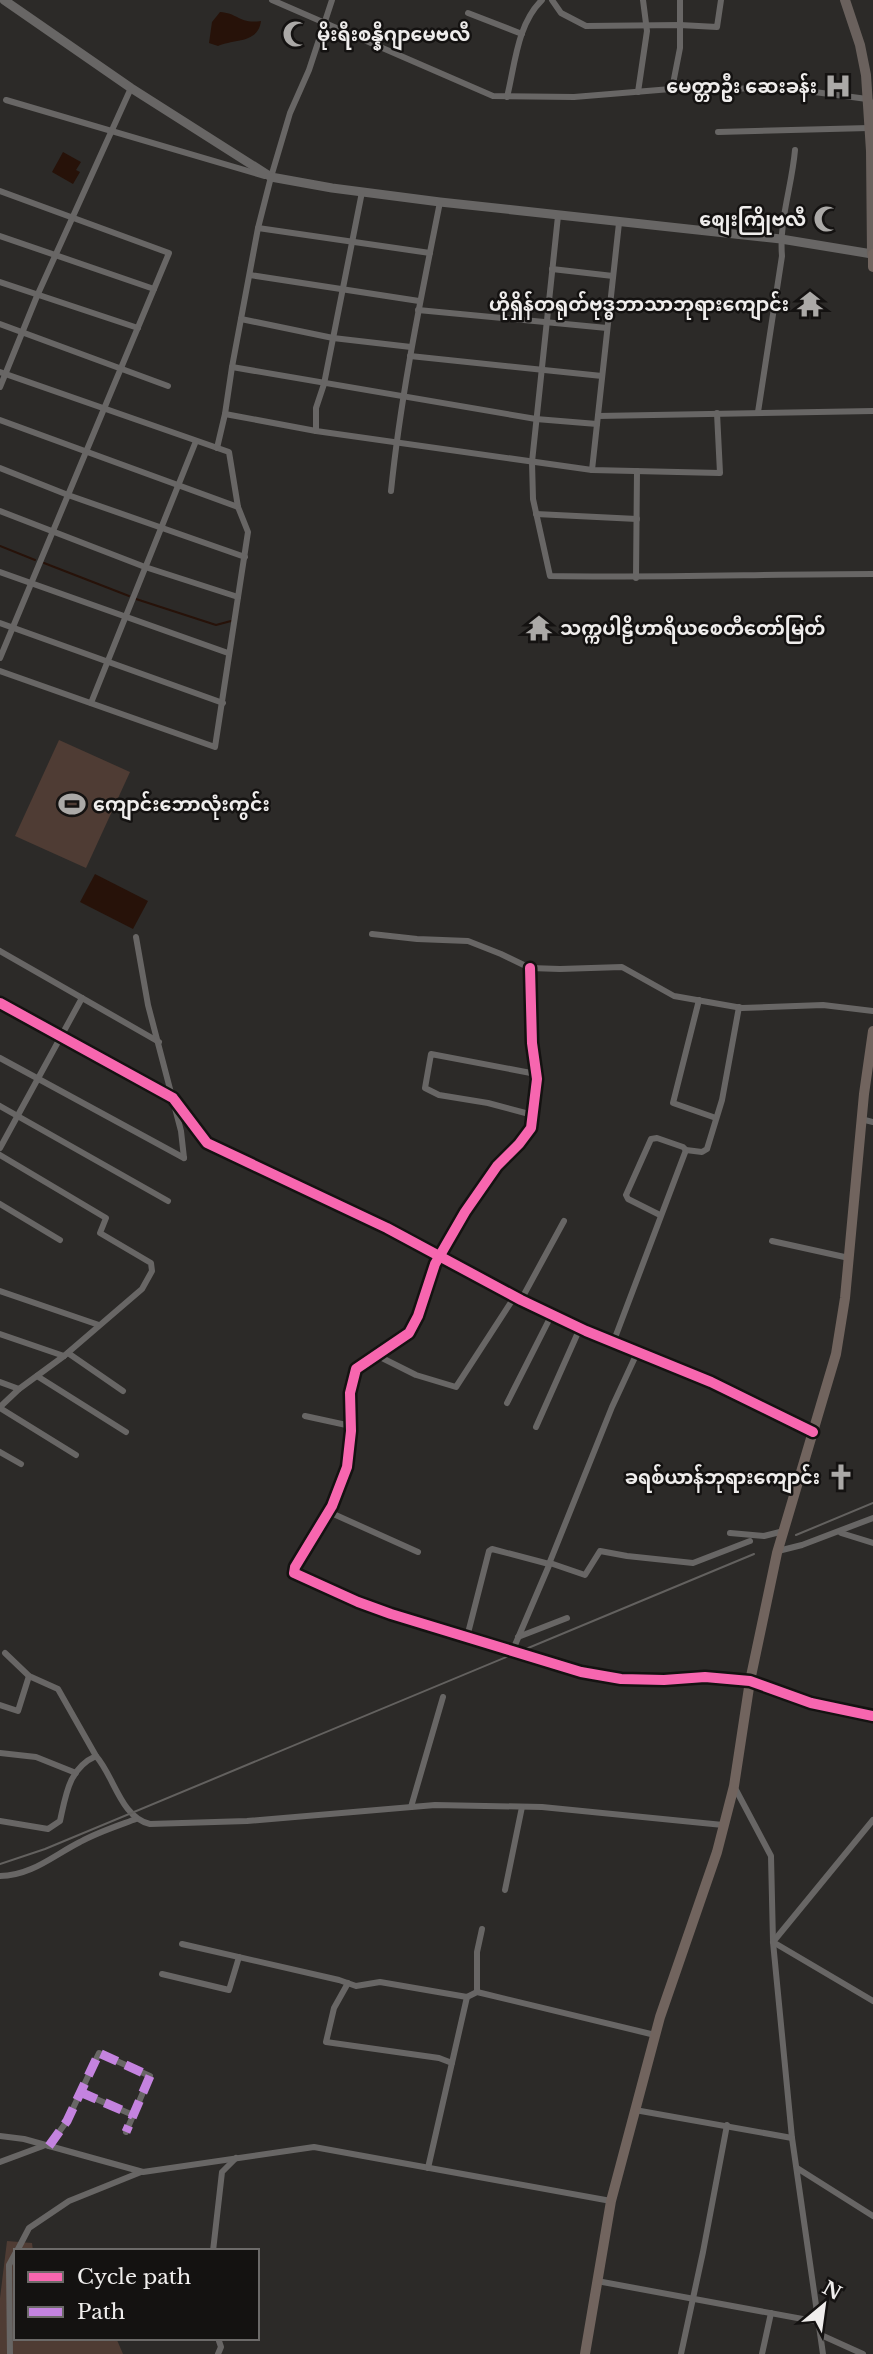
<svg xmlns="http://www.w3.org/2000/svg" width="873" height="2354" font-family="'Libre Baskerville','Noto Sans Myanmar',serif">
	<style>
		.green { fill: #4f3c34 }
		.water { fill: #271209 }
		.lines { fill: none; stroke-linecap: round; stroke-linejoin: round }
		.stream { stroke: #271209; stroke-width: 2 }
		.street { stroke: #686665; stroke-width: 6 }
		.secondary { stroke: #686665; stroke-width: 9 }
		.primary { stroke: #6a615d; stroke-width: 10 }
		.highway { stroke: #71645e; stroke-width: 10 }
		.rail { stroke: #63615f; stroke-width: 2 }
		.quiet { stroke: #c483df; stroke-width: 9; stroke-dasharray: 18 9; stroke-linecap: butt }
		.cycleway-casing { stroke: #141211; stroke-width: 15 }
		.cycleway { stroke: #f766af; stroke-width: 10 }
		.labels { text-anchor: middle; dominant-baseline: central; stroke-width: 5; stroke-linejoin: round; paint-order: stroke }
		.poi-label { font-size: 19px; font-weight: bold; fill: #efedec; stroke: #141211; text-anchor: end }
	</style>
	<rect width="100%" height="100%" fill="#2c2a28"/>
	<g class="green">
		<path d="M59,740L130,772L86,868L15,836Z"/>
		<path d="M7,2241L32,2243L33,2251H16V2338H114L117,2340L123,2354H0V2298Z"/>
	</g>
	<g class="water">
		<path d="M220,12C238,13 239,24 261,21C258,44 234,39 218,46L209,43L212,22Z"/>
		<path d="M63,152L81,162L76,170L80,172L73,184L52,172Z"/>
		<path d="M95,874L148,901L133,929L80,902Z"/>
	</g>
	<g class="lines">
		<g class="stream">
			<path d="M0,546L35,560"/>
			<path d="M44,563L129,596"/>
			<path d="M136,599L216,625L231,621"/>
		</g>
		<g class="street">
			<path d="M272,0L493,96L574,97L683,88L792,89L867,99L873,104"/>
			<path d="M552,0L561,13L586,26L680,25L717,27L721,0"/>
			<path d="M468,13L522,34"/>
			<path d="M672,89L680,48V0"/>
			<path d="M638,92L647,31L643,0"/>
			<path d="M507,97C515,65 517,24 542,0"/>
			<path d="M6,100L265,176"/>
			<path d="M718,132L869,128"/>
			<path d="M0,191L169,253L0,658"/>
			<path d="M558,216L532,462L533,499L550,576C658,578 765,574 873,574"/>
			<path d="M258,228L430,253"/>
			<path d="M0,236L154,289"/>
			<path d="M552,269L613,276"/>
			<path d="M250,275L419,301"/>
			<path d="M0,282L138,328"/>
			<path d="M418,310L607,328"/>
			<path d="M241,319L333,338L411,347"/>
			<path d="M0,324L168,386"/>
			<path d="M410,356L602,376"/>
			<path d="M232,367L536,419L597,424"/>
			<path d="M0,372L229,452L238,507L248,532L215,747L0,671"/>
			<path d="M0,387L37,296L131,88"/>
			<path d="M758,412L782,256C779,220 792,186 795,150"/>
			<path d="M225,414L316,431L592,470L720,473L717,413"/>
			<path d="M598,416L873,411"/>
			<path d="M0,420L238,507"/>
			<path d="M316,431V408L324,384L362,192"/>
			<path d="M217,448L225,414L232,367L258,228L271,177L290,113L309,70L332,0"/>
			<path d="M0,468L68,495L245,557"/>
			<path d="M592,470L619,223"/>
			<path d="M391,491C401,393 421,298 440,202"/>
			<path d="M0,511L145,567L238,597"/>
			<path d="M536,514L637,519"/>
			<path d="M0,572L228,653"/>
			<path d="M636,578L637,471"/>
			<path d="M0,623L223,703"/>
			<path d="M91,703L196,441"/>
			<path d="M372,934L417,939L468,941L501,954L530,968L560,969L622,967L674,996L742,1008L823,1005L873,1011"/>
			<path d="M136,937L148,1005L181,1131L184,1158"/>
			<path d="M0,951L159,1042"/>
			<path d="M530,968L532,1043L537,1079L531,1128L519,1144L497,1166L465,1212L435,1264L418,1316L409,1333L356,1369L350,1393L351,1431L347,1467L332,1506L295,1567L294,1573L358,1602L391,1614L581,1672L621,1679L664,1680L705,1677L750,1681L811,1703L873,1716"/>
			<path d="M699,1000L673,1103L716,1118"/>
			<path d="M0,1003L173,1098L207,1143L387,1228L521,1300L586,1331L711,1382L813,1432"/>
			<path d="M0,1058L184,1158"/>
			<path d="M0,1106L168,1201"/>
			<path d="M533,1115L488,1103L439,1095L425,1088L431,1054L536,1074"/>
			<path d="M861,1119L873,1122"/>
			<path d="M0,1148L82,998"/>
			<path d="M0,1155L106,1218L100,1233L151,1263L152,1271L142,1289L64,1356L19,1389L0,1407"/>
			<path d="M0,1204L60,1240"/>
			<path d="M660,1215L628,1199L626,1195L651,1139L657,1138L683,1147L686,1150L702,1152L707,1149L722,1100L739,1007"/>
			<path d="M772,1241L849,1258"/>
			<path d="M0,1291L99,1325"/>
			<path d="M521,1300L564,1221"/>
			<path d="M0,1334L64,1356"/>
			<path d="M613,1343L686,1150"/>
			<path d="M68,1353L123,1391"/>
			<path d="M376,1355L416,1375L456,1387L515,1296"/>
			<path d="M37,1376L126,1432"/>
			<path d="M0,1382L19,1389"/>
			<path d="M507,1403L552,1314"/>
			<path d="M0,1408L76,1455"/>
			<path d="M305,1416L351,1426"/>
			<path d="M536,1427L580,1328"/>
			<path d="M0,1452L21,1464"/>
			<path d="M329,1512L418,1552"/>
			<path d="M730,1533L764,1536L784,1531"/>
			<path d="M841,1533L873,1543"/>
			<path d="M778,1551L802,1545L873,1518"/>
			<path d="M467,1637L489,1551L492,1549L549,1564L612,1407L637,1353"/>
			<path d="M518,1637L567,1618"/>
			<path d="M512,1652L550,1563L585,1575L600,1551L627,1556L693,1563L750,1541"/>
			<path d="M5,1653L29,1676L58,1689L96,1756C114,1776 121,1818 150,1824L247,1821L435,1805L542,1807L723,1825"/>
			<path d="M0,1705L18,1711L29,1676"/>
			<path d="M0,1753L36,1757L76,1773"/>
			<path d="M735,1788L771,1856L773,1942L792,2138L823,2354"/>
			<path d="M411,1807L443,1697"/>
			<path d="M873,1820L773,1942L873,2001"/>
			<path d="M0,1821L48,1829L60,1821C66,1794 69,1768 96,1756"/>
			<path d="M0,1876C31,1876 54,1855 80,1842C98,1832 117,1826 136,1819"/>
			<path d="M505,1890L522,1807"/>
			<path d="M182,1944L339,1980L356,1986L380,1982L467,1997L477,1992L655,2035"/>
			<path d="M162,1974L229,1990L239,1957"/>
			<path d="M348,1983L334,2008L326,2042L439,2058L452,2063"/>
			<path d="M477,1992V1952L482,1929"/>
			<path d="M80,2092L133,2115"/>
			<path d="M635,2110L792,2138"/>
			<path d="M0,2136L24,2139L143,2172L314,2147L611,2201"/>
			<path d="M49,2146L67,2121L99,2053L150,2076L126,2132"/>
			<path d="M0,2162L43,2146"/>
			<path d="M428,2168L467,1997"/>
			<path d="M797,2168L873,2216"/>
			<path d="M17,2251L29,2228L69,2201L141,2172"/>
			<path d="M213,2251L222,2172L236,2158"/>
			<path d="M597,2281L819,2322"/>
			<path d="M821,2335L863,2354"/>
			<path d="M10,2354L9,2265L16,2252"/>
			<path d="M218,2354L221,2347L218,2338"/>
			<path d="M681,2354L703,2252L727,2125"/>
			<path d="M762,2354L771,2313"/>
		</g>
		<path class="secondary" d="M4,0L131,88L271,177L332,188L440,202L781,239L872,254"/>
		<path class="primary" d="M845,0L860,45L866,75L871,151L872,254"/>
		<g class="highway">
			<path d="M873,254V267"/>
			<path d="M585,2354L611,2201L660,2017L717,1852L734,1786L750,1681L777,1553L836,1354L845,1298L864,1094L873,1031"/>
		</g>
		<g class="rail">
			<path d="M796,1535L873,1503"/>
			<path d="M0,1864L45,1849L754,1554"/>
		</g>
		<g class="quiet">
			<path d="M80,2092L133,2115"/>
			<path d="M49,2146L67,2121L99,2053L150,2076L126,2132"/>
		</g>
		<g class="cycleway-casing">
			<g id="cycleway">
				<path d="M530,968L532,1043L537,1079L531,1128L519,1144L497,1166L465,1212L435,1264L418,1316L409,1333L356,1369L350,1393L351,1431L347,1467L332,1506L295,1567L294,1573L358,1602L391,1614L581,1672L621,1679L664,1680L705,1677L750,1681L811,1703L873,1716"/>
				<path d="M0,1003L173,1098L207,1143L387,1228L521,1300L586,1331L711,1382L813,1432"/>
			</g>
		</g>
		<use href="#cycleway" class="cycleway"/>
	</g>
	<defs>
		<g id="mosque-bare" transform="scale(2.1)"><path d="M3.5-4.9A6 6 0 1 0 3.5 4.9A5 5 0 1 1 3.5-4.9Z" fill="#aba9a7" stroke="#141211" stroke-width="2.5" paint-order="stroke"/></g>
		<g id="hospital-bare" transform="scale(2.1)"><path d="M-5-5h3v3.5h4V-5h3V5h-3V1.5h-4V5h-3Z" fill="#aba9a7" stroke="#141211" stroke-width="2.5" paint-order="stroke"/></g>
		<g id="temple-bare" transform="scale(2.1)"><path d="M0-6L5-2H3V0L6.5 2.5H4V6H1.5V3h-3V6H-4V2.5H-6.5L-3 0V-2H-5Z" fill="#aba9a7" stroke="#141211" stroke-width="2.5" paint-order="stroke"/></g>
		<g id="stadium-bare" transform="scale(2.1)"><path d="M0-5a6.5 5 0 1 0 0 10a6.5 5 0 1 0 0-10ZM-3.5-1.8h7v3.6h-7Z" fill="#aba9a7" stroke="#141211" stroke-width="2.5" paint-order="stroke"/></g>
		<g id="church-bare" transform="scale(2.1)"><path d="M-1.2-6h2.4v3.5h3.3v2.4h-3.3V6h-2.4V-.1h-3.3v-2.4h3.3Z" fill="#aba9a7" stroke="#141211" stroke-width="2.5" paint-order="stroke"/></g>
	</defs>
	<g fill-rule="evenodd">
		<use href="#mosque-bare" x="296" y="34"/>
		<use href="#hospital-bare" x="838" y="86"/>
		<use href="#mosque-bare" x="827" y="219"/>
		<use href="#temple-bare" x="810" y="304"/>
		<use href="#temple-bare" x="539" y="628"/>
		<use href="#stadium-bare" x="72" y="804"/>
		<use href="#church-bare" x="841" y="1477"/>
	</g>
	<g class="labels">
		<g class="poi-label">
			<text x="317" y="34" text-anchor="start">မိုးရီးစန္နီဂျာမေဗလီ</text>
			<text x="817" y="86">မေတ္တာဦး ဆေးခန်း</text>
			<text x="806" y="219">စျေးကြိုဗလီ</text>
			<text x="789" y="304">ဟိုရှိန်တရုတ်ဗုဒ္ဓဘာသာဘုရားကျောင်း</text>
			<text x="560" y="628" text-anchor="start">သက္ကပါဠိဟာရိယစေတီတော်မြတ်</text>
			<text x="93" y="804" text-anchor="start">ကျောင်းဘောလုံးကွင်း</text>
			<text x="820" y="1477">ခရစ်ယာန်ဘုရားကျောင်း</text>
		</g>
	</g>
	<rect x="14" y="2249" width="245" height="91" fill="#141211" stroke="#6c6a69" stroke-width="2"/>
	<rect x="28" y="2272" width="35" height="10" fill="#f766af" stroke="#6c6a69" stroke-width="2"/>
	<text x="77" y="2284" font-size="21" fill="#efedec">Cycle path</text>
	<rect x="28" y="2307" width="35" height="10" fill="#c483df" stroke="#6c6a69" stroke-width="2"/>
	<text x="77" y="2319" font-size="21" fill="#efedec">Path</text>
	<g transform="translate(824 2305) rotate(29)" stroke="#141211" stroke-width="5" paint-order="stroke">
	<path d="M0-5L12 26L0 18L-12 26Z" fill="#efedec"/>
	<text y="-10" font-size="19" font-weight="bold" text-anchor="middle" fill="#efedec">N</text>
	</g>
</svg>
